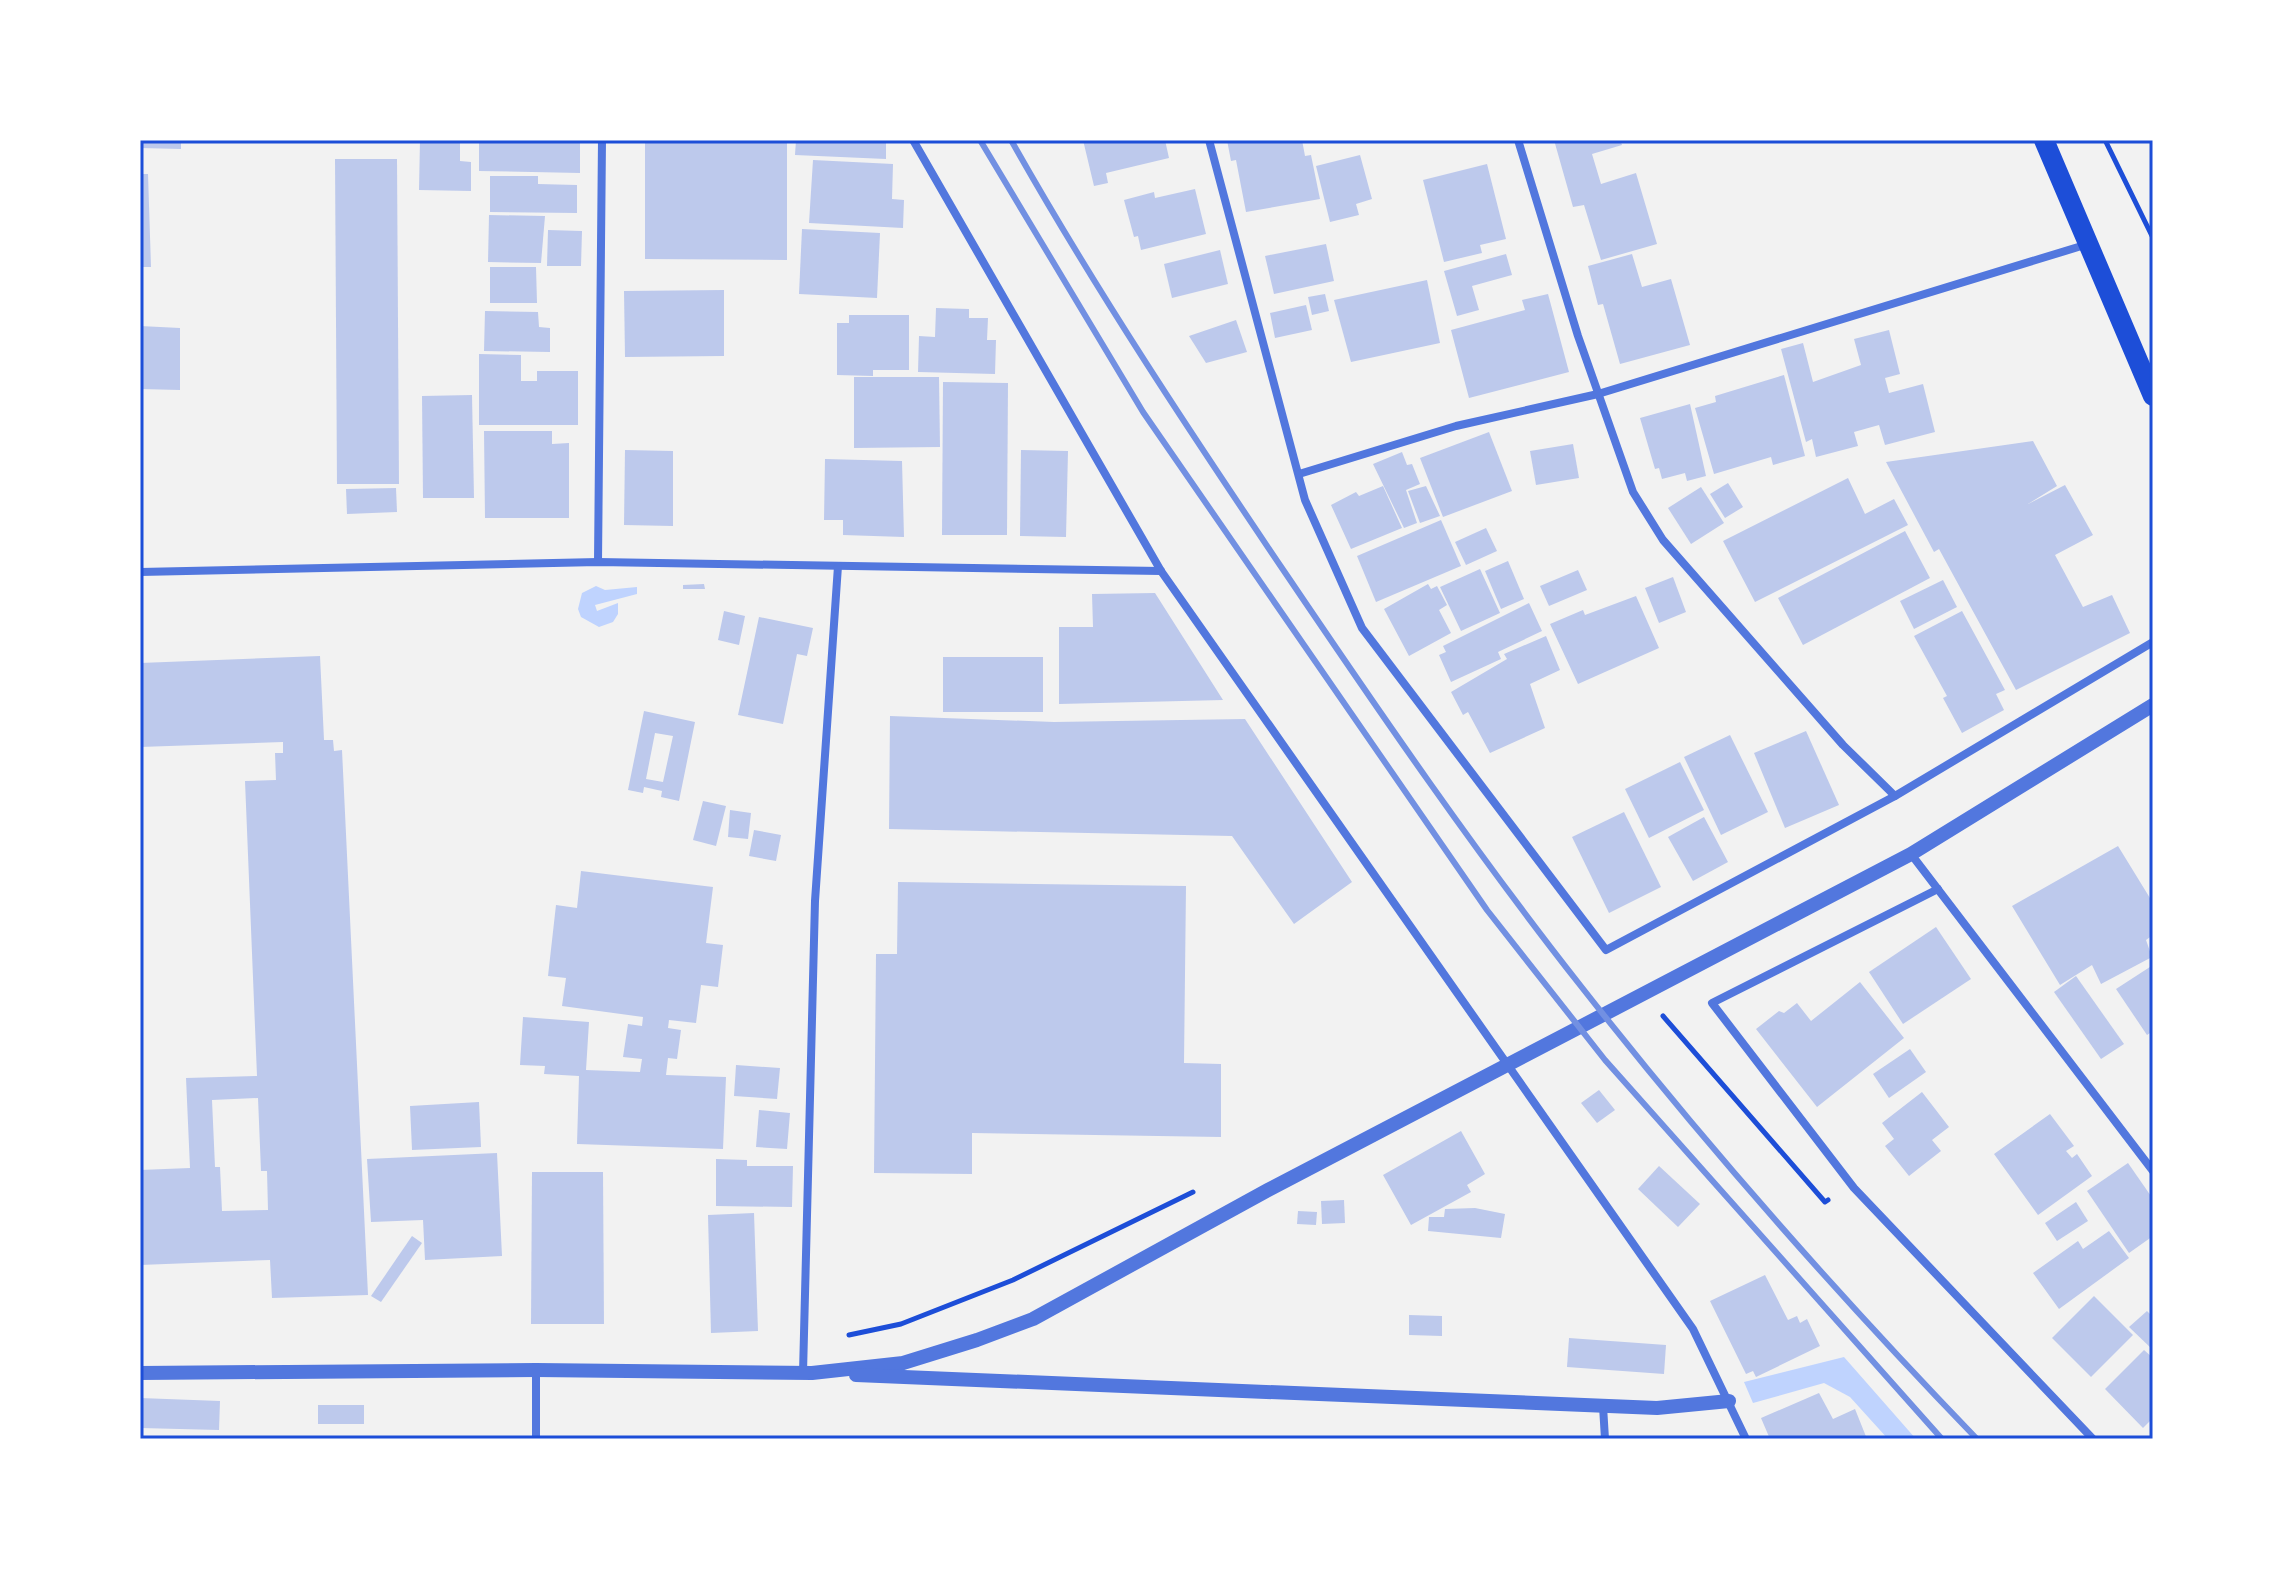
<svg xmlns="http://www.w3.org/2000/svg" width="2293" height="1579" font-family="Lato,sans-serif">
	<style>
		.water { fill: #bfd3fe }
		.building { fill: #bdc9ec; fill-rule: evenodd }
		.lines { fill: none; stroke-linecap: round; stroke-linejoin: round }
		.path { stroke: #1d4ed8; stroke-width: 5 }
		.minor { stroke: #5277de; stroke-width: 8 }
		.tertiary { stroke: #5277de; stroke-width: 14 }
		.primary { stroke: #1d4ed8; stroke-width: 20 }
		.rail { stroke: #7290e2; stroke-width: 6 }
		.neatline { fill: none; stroke: #1d4ed8; stroke-width: 3 }
	</style>
	<rect width="100%" height="100%" fill="#f2f2f2"/>
	<g class="water">
		<path d="M596,586L605,590L637,587V594L595,605L597,611L618,603V614L613,622L599,627L581,617L578,609L582,593Z"/>
		<path d="M1844,1357L1916,1439H1888L1850,1397L1824,1383L1753,1403L1744,1382Z"/>
	</g>
	<g class="building">
		<path d="M140,140H181V149L140,148Z"/>
		<path d="M420,140H460V161L471,162V191L419,190Z"/>
		<path d="M479,140L580,142V173L479,171Z"/>
		<path d="M645,140H787V260L645,259Z"/>
		<path d="M796,140H886V159L795,155Z"/>
		<path d="M1083,140H1165L1169,158L1106,173L1108,183L1094,186Z"/>
		<path d="M1227,140H1302L1305,156L1311,155L1320,199L1246,212L1236,160L1231,161Z"/>
		<path d="M1554,140H1620L1622,145L1592,154L1601,184L1636,173L1657,244L1601,260L1584,205L1573,207Z"/>
		<path d="M1360,155L1372,199L1356,204L1359,215L1330,222L1316,166Z"/>
		<path d="M335,159H397L399,484H337Z"/>
		<path d="M813,160L893,164L892,199L904,200L903,228L809,223Z"/>
		<path d="M1487,164L1506,239L1480,245L1482,253L1444,262L1423,180Z"/>
		<path d="M140,174H148L151,267H140Z"/>
		<path d="M490,176H538V184L577,185V213L490,212Z"/>
		<path d="M1195,189L1206,234L1141,250L1138,236L1134,237L1124,200L1154,192L1155,198Z"/>
		<path d="M489,215L545,216L541,263L488,262Z"/>
		<path d="M802,229L880,233L877,298L799,294Z"/>
		<path d="M548,230L582,231L581,266H547Z"/>
		<path d="M1326,244L1334,281L1274,294L1265,256Z"/>
		<path d="M1220,250L1228,284L1172,298L1164,264Z"/>
		<path d="M1506,254L1512,275L1472,286L1479,310L1457,316L1444,271Z"/>
		<path d="M1632,254L1642,287L1671,279L1690,345L1620,364L1603,304L1598,305L1588,266Z"/>
		<path d="M490,267H536L537,303H490Z"/>
		<path d="M1427,280L1440,343L1351,362L1334,300Z"/>
		<path d="M724,290V356L625,357L624,291Z"/>
		<path d="M1325,294L1329,311L1312,315L1308,297Z"/>
		<path d="M1548,294L1569,372L1469,398L1451,330L1525,310L1522,300Z"/>
		<path d="M1306,305L1312,330L1275,338L1270,313Z"/>
		<path d="M936,308L969,309V318H988L987,340H996L995,374L918,372L919,336L935,337Z"/>
		<path d="M485,311L538,312L539,327L550,328V352L484,351Z"/>
		<path d="M849,315H909V370H873V376L837,375V323H849Z"/>
		<path d="M1236,320L1247,352L1206,363L1189,336Z"/>
		<path d="M140,326L180,328V390L140,389Z"/>
		<path d="M1889,330L1900,374L1885,378L1889,393L1923,384L1935,432L1885,445L1879,425L1854,432L1858,446L1816,457L1812,439L1806,442L1781,349L1803,343L1813,382L1861,365L1854,339Z"/>
		<path d="M479,354L521,355V381H537V371H578V425H479Z"/>
		<path d="M1784,375L1805,456L1773,465L1771,457L1714,474L1695,408L1716,402L1715,396Z"/>
		<path d="M854,377H939L940,447L854,448Z"/>
		<path d="M943,382L1008,383L1007,535H942Z"/>
		<path d="M472,395L474,498H423L422,396Z"/>
		<path d="M1690,404L1706,476L1687,481L1685,473L1662,479L1659,468L1655,469L1640,418Z"/>
		<path d="M484,431H552V444L569,443V518H485Z"/>
		<path d="M1489,432L1512,491L1443,517L1420,458Z"/>
		<path d="M2033,441L2057,486L2028,504L2065,485L2093,535L2055,555L2083,607L2112,595L2130,633L2016,690L1939,549L1934,552L1886,462Z"/>
		<path d="M1573,444L1579,478L1536,485L1530,451Z"/>
		<path d="M625,450L673,451V526L624,525Z"/>
		<path d="M1021,450L1068,451L1066,537L1020,536Z"/>
		<path d="M1402,452L1407,465L1412,464L1420,484L1406,490L1417,523L1404,528L1373,464Z"/>
		<path d="M825,459L902,461L904,537L843,535V520H824Z"/>
		<path d="M1848,478L1865,514L1894,499L1908,525L1755,602L1723,541Z"/>
		<path d="M1728,483L1743,507L1725,518L1710,494Z"/>
		<path d="M1383,486L1402,528L1351,549L1331,505L1356,492L1359,496Z"/>
		<path d="M1426,486L1440,516L1420,523L1408,491Z"/>
		<path d="M1701,487L1724,523L1691,544L1668,508Z"/>
		<path d="M396,488L397,512L347,514L346,489Z"/>
		<path d="M1441,520L1461,566L1376,602L1357,556Z"/>
		<path d="M1486,528L1497,551L1466,565L1455,542Z"/>
		<path d="M1905,531L1930,578L1803,645L1778,598Z"/>
		<path d="M1508,561L1524,599L1501,609L1485,571Z"/>
		<path d="M1480,569L1500,613L1461,631L1440,587Z"/>
		<path d="M1578,570L1587,590L1549,606L1540,586Z"/>
		<path d="M1673,577L1686,612L1659,623L1645,588Z"/>
		<path d="M1943,580L1957,607L1914,629L1900,601Z"/>
		<path d="M704,584L705,589H683V585Z"/>
		<path d="M1428,584L1431,589L1437,586L1447,605L1439,610L1451,633L1409,656L1384,609Z"/>
		<path d="M1155,593L1223,700L1059,704V627H1093L1092,594Z"/>
		<path d="M1636,596L1659,648L1578,684L1550,624L1583,610L1585,615Z"/>
		<path d="M1529,603L1542,631L1498,652L1501,659L1451,682L1439,655L1446,652L1443,646Z"/>
		<path d="M724,611L745,616L739,645L718,640Z"/>
		<path d="M1962,611L2005,690L1996,694L2004,710L1962,733L1943,698L1947,696L1914,636Z"/>
		<path d="M759,617L813,628L807,656L797,654L783,724L738,715Z"/>
		<path d="M1546,636L1560,670L1530,684L1545,728L1490,753L1468,712L1463,715L1451,692L1507,659L1504,654Z"/>
		<path d="M320,656L324,740H333L334,751L342,750L368,1295L272,1298L270,1260L140,1265V1170L190,1168L186,1078L257,1076L245,781L276,780L275,753H283V742L140,747V663ZM258,1098L261,1171H267L268,1210L222,1211L220,1167H215L212,1100Z"/>
		<rect x="943" y="657" width="100" height="55"/>
		<path d="M644,711L695,722L679,801L661,797L662,791L644,787L643,793L628,790ZM655,733L673,736L663,782L646,779Z"/>
		<path d="M890,716L1054,722L1245,719L1352,882L1294,924L1232,836L889,829Z"/>
		<path d="M1806,731L1839,805L1785,828L1754,753Z"/>
		<path d="M1730,735L1768,812L1721,835L1684,757Z"/>
		<path d="M1680,762L1704,810L1649,838L1625,789Z"/>
		<path d="M703,801L726,806L716,846L693,840Z"/>
		<path d="M730,810L751,813L748,839L728,837Z"/>
		<path d="M1624,812L1661,887L1609,913L1572,837Z"/>
		<path d="M1704,817L1728,862L1693,881L1668,837Z"/>
		<path d="M754,830L781,835L776,861L749,856Z"/>
		<path d="M2118,846L2153,903V935L2146,940L2152,957L2101,984L2092,965L2060,985L2012,906Z"/>
		<path d="M581,871L713,887L706,943L723,945L718,987L701,985L696,1023L669,1020L668,1028L681,1030L677,1059L668,1058L666,1075L726,1077L723,1149L577,1144L579,1076L544,1074L545,1066L520,1065L523,1017L589,1022L586,1070L640,1072L642,1059L623,1057L628,1024L642,1026L643,1017L562,1006L566,978L548,976L556,905L577,908Z"/>
		<path d="M898,882L1186,886L1184,1063L1221,1064V1137L972,1133V1174L874,1173L876,954H897Z"/>
		<path d="M1936,927L1971,979L1903,1024L1869,972Z"/>
		<path d="M2153,965V1031L2147,1035L2116,989Z"/>
		<path d="M2076,976L2124,1044L2101,1059L2054,992Z"/>
		<path d="M1860,982L1904,1038L1817,1107L1756,1029L1779,1011L1784,1013L1797,1003L1811,1021Z"/>
		<path d="M1910,1049L1926,1072L1889,1098L1873,1074Z"/>
		<path d="M736,1065L780,1068L777,1099L734,1096Z"/>
		<path d="M1599,1090L1615,1110L1597,1123L1581,1103Z"/>
		<path d="M1922,1092L1949,1127L1932,1140L1941,1151L1909,1176L1885,1146L1894,1139L1882,1123Z"/>
		<path d="M479,1102L481,1147L412,1150L410,1106Z"/>
		<path d="M759,1110L790,1113L787,1149L756,1147Z"/>
		<path d="M2050,1114L2074,1146L2066,1151L2072,1158L2077,1154L2092,1176L2038,1215L1994,1154Z"/>
		<path d="M1461,1131L1485,1174L1467,1185L1471,1192L1411,1225L1383,1175Z"/>
		<path d="M497,1153L502,1256L425,1260L423,1220L371,1222L367,1159Z"/>
		<path d="M716,1159L747,1160V1166H793L792,1207L716,1206Z"/>
		<path d="M2128,1163L2153,1199V1236L2129,1253L2087,1191Z"/>
		<path d="M1659,1166L1700,1204L1678,1227L1638,1189Z"/>
		<path d="M532,1172H603L604,1324H531Z"/>
		<path d="M1344,1200L1345,1223L1322,1224L1321,1201Z"/>
		<path d="M2076,1202L2088,1221L2057,1241L2045,1223Z"/>
		<path d="M1475,1208L1505,1214L1501,1238L1428,1231L1429,1217H1444L1445,1209Z"/>
		<path d="M1298,1211L1317,1212L1316,1225L1297,1224Z"/>
		<path d="M754,1213L758,1331L711,1333L708,1215Z"/>
		<path d="M2109,1231L2129,1258L2059,1309L2033,1273L2078,1241L2083,1249Z"/>
		<path d="M412,1236L422,1243L381,1302L371,1296Z"/>
		<path d="M1765,1275L1788,1320L1797,1316L1800,1323L1807,1319L1820,1346L1756,1377L1753,1371L1746,1374L1710,1301Z"/>
		<path d="M2094,1296L2133,1335L2091,1377L2052,1338Z"/>
		<path d="M2147,1311L2153,1317V1350L2129,1327Z"/>
		<path d="M1409,1315L1442,1316V1336L1409,1335Z"/>
		<path d="M1569,1338L1666,1345L1664,1374L1567,1367Z"/>
		<path d="M2144,1350L2153,1358V1418L2143,1428L2105,1389Z"/>
		<path d="M1819,1393L1833,1419L1855,1409L1867,1439H1770L1761,1418Z"/>
		<path d="M140,1398L220,1401L219,1430L140,1428Z"/>
		<rect x="318" y="1405" width="46" height="19"/>
	</g>
	<g class="lines">
		<g class="path">
			<path d="M2105,140L2153,238"/>
			<path d="M1663,1016L1825,1202L1828,1200"/>
			<path d="M849,1335L901,1324L1013,1280L1193,1192"/>
		</g>
		<g class="minor">
			<path d="M913,140L1161,571L1693,1329L1746,1439"/>
			<path d="M1209,140L1305,500L1362,628L1606,950L1895,796L2153,642"/>
			<path d="M1518,140L1578,336L1633,492L1663,540L1843,745L1895,796"/>
			<path d="M1299,474L1456,426L1598,394L2088,244"/>
			<path d="M598,562L602,140"/>
			<path d="M140,572L598,562L1161,571"/>
			<path d="M1911,854L2153,1171"/>
			<path d="M1938,889L1712,1003L1854,1188L2093,1439"/>
			<path d="M536,1370V1439"/>
			<path d="M803,1373L815,901L838,566"/>
			<path d="M1603,1406L1605,1439"/>
		</g>
		<g class="tertiary">
			<path d="M140,1373L536,1370L812,1373L903,1363L977,1340L1033,1319L1268,1190L1911,854L2153,705"/>
			<path d="M856,1375L1657,1408L1729,1401"/>
		</g>
		<path class="primary" d="M2044,140L2153,396"/>
		<g class="rail">
			<path d="M980,140L1143,412L1487,910L1605,1060L1942,1439"/>
			<path d="M1011,140C1095,289 1190,432 1286,574C1380,713 1476,853 1580,985C1704,1143 1837,1294 1977,1439"/>
		</g>
	</g>
	<rect width="2293" height="1579" fill="none" stroke="#ffffff" stroke-width="284"/>
	<rect x="142" y="142" width="2009" height="1295" class="neatline"/>
</svg>
